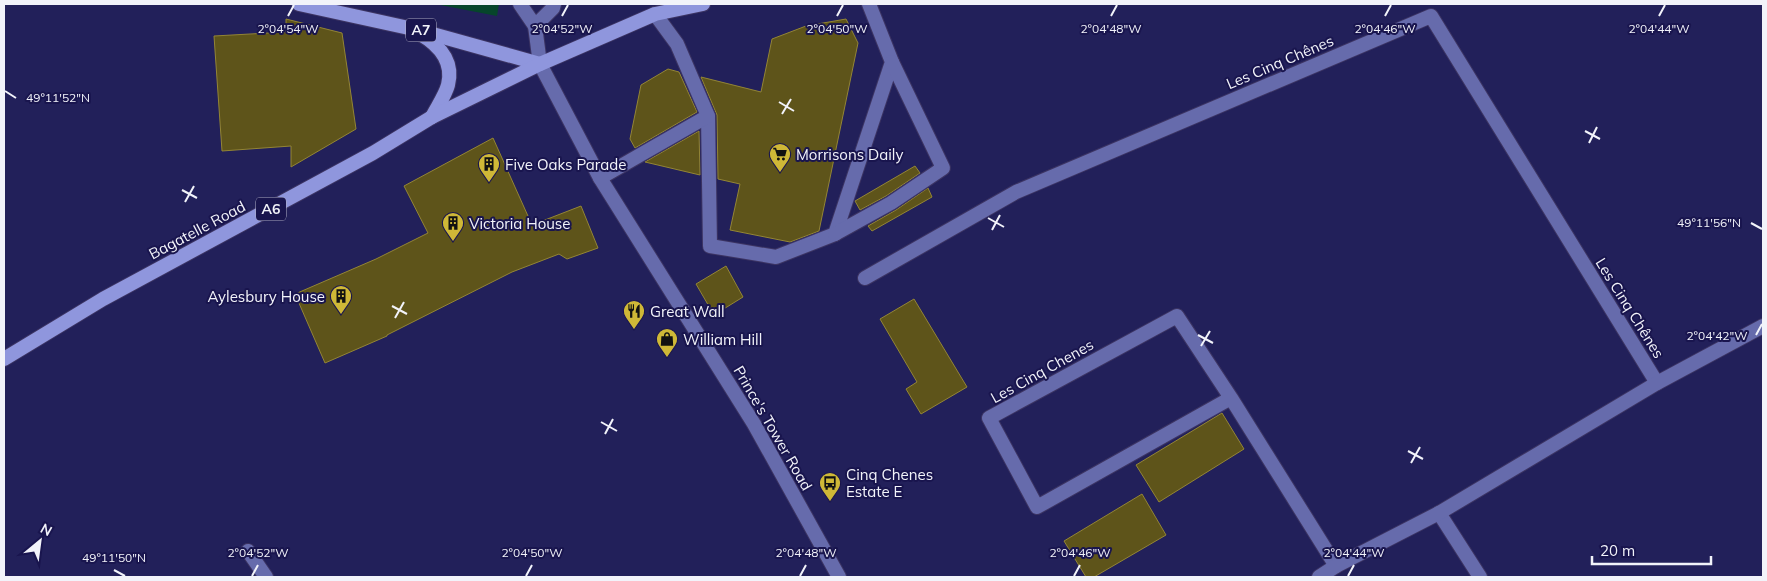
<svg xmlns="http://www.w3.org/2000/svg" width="1767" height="581" font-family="Mulish,sans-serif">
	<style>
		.green { fill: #06452b }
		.building { fill: #5e541a; stroke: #938535 }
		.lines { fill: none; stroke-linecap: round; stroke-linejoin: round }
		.service-casing { stroke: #3c3463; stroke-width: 16 }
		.minor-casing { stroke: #3c3463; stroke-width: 16 }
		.secondary-casing { stroke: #3c3463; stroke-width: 16 }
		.primary-casing { stroke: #3c3463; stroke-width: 16 }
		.service { stroke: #666bac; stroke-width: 14 }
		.minor { stroke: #666bac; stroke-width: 14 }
		.secondary { stroke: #666bac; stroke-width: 14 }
		.primary { stroke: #8f96dd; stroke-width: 14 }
		.ticks { fill: none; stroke: #f2f3fa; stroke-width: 2 }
		.labels { text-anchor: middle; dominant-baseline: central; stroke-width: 4; stroke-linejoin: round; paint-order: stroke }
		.shield { fill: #19154e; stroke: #b1b0c6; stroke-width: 1 }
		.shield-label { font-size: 14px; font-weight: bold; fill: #f2f3fa }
		.street-label { font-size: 15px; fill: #f2f3fa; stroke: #19154e }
		.poi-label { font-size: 15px; fill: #f2f3fa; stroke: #19154e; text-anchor: start }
		.ticks-label { font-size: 12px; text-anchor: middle; fill: #f2f3fa; stroke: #19154e; stroke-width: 4; stroke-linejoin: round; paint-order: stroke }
	</style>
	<rect width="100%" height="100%" fill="#22205a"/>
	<path class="green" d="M435,4H499L497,16Z"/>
	<g class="building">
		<path d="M286,19L342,33L356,129L291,167V146L222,151L214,36L286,32Z"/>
		<path d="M846,19L858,43L819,231L790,242L730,230L740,184L718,179L717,115L701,77L761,92L772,39L806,26Z"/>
		<path d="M668,69L679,72L697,112L635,148L630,139L641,85Z"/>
		<path d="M699,131L700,175L645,162Z"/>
		<path d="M493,138L532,225L581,206L598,248L567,259L559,254L512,272L387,335V336L325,363L295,294L376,259L428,233L404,186Z"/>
		<path d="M915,166L920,173L886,196L860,210L855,201Z"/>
		<path d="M928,188L932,197L872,231L868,226L896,210Z"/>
		<path d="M726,266L743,297L714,315L696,284Z"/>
		<path d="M914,299L967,387L921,414L906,389L917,382L880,319Z"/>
		<path d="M1222,413L1244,449L1159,502L1136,465Z"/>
		<path d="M1142,494L1166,535L1094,577H1086L1064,541Z"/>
	</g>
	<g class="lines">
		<g class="service-casing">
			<g id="service">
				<path d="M535,26L553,8L554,4"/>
				<path d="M708,116L710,246L776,257L835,234L892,62L869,4"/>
				<path d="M600,178L708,116L677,44L655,14"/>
				<path d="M835,234L891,203L943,168L892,62"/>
			</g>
		</g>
		<g class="minor-casing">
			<g id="minor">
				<path d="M520,4L535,26L540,64"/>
				<path d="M865,278L1016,192L1431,16L1657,383"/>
				<path d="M1231,398L1037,507L989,418L1177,316L1231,398L1336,566"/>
				<path d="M1439,513L1480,577"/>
				<path d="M248,551L266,577"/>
				<path d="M1319,577L1336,566L1439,513L1657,383L1763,326"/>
			</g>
		</g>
		<g class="secondary-casing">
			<path id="secondary" d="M540,64L600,178L754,424L839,577"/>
		</g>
		<g class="primary-casing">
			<g id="primary">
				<path d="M299,4L418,30L540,64"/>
				<path d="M420,34C439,45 454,61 448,85C445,96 437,107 432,117"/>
				<path d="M4,359L103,299L373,153L432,117L540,64L655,14L703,4"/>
			</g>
		</g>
		<use href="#service" class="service"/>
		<use href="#minor" class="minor"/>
		<use href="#secondary" class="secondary"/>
		<use href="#primary" class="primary"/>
	</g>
	<path class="ticks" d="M288,16L294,5M562,16L568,5M837,16L843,5M1111,16L1117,5M1385,16L1391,5M1659,16L1665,5M5,91L16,98M779,102L794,111M782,114L791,99M1585,131L1600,139M1589,143L1597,127M182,190L197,198M185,202L194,186M988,218L1004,227M1751,223L1762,229M992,230L1000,215M392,306L407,314M395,318L404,302M1198,335L1213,343M1756,335L1762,324M1201,346L1210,331M601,422L617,431M605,434L613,419M1408,451L1423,459M1411,463L1420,447M114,570L125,576M252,576L258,565M526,576L532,565M800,576L806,565M1074,576L1080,565M1348,576L1354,565"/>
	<defs>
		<g id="supermarket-pin" transform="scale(1.125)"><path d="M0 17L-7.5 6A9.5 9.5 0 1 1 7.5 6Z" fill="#cfb837" stroke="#19154e"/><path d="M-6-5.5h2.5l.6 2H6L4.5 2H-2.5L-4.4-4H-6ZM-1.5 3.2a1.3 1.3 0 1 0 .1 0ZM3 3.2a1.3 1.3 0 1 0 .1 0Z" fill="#111"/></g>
		<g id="building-pin" transform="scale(1.125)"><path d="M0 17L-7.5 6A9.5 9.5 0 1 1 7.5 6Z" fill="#cfb837" stroke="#19154e"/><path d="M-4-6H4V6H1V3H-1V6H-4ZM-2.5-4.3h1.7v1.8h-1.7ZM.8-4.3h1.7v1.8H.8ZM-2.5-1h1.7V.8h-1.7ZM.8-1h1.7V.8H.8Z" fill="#111"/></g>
		<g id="restaurant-pin" transform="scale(1.125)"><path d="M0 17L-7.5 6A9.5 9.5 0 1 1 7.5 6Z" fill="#cfb837" stroke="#19154e"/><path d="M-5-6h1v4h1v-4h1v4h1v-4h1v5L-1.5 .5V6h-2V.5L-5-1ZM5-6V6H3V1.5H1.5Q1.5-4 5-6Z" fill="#111"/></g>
		<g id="shop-pin" transform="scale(1.125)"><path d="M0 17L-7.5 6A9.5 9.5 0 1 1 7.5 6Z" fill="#cfb837" stroke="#19154e"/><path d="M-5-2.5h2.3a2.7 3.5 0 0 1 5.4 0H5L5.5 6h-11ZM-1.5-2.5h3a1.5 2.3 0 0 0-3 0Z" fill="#111"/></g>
		<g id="bus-pin" transform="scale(1.125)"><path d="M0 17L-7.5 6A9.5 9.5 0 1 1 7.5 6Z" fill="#cfb837" stroke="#19154e"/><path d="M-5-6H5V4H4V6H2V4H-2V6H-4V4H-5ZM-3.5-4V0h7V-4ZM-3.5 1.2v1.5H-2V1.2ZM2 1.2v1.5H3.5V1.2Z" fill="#111"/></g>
	</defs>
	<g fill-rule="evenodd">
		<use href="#supermarket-pin" x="780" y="154"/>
		<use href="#building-pin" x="489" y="164"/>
		<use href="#building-pin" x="453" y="223"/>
		<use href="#building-pin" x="341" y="296"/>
		<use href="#restaurant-pin" x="634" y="311"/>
		<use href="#shop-pin" x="667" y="339"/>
		<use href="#bus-pin" x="830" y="483"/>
	</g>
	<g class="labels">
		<g class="shield">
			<rect x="406" y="18.5" width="30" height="23" rx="4"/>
			<rect x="256" y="197.5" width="30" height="23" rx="4"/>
		</g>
		<g class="shield-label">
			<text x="421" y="30">A7</text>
			<text x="271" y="209">A6</text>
		</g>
		<g class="street-label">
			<text transform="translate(1280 62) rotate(-23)">Les Cinq Chênes</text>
			<text transform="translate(197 230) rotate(-28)">Bagatelle Road</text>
			<text transform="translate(1630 308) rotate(58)">Les Cinq Chênes</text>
			<text transform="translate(1042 371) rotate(-29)">Les Cinq Chenes</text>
			<text transform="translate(773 428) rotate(60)">Prince's Tower Road</text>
		</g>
		<g class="poi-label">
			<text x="796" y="154">Morrisons Daily</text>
			<text x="505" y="164">Five Oaks Parade</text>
			<text x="469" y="223">Victoria House</text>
			<text x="325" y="296" text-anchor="end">Aylesbury House</text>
			<text x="650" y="311">Great Wall</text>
			<text x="683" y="339">William Hill</text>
			<text x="846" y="474">Cinq Chenes<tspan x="846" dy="17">Estate E</tspan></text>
		</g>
	</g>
	<g class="ticks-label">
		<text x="288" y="33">2°04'54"W</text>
		<text x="562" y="33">2°04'52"W</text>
		<text x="837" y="33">2°04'50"W</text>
		<text x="1111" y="33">2°04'48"W</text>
		<text x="1385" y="33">2°04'46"W</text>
		<text x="1659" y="33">2°04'44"W</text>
		<text x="58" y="102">49°11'52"N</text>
		<text x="1709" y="227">49°11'56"N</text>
		<text x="1717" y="340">2°04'42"W</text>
		<text x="258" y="557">2°04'52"W</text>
		<text x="532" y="557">2°04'50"W</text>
		<text x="806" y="557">2°04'48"W</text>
		<text x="1080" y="557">2°04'46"W</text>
		<text x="1354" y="557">2°04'44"W</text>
		<text x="114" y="562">49°11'50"N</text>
	</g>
	<rect width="1767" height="581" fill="none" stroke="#f2f3fa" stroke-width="10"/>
	<g transform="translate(40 541) rotate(29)" stroke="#19154e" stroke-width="4" paint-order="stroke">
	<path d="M0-4L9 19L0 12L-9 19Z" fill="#f2f3fa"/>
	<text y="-8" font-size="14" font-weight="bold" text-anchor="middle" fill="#f2f3fa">N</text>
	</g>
	<path d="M1592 556v8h119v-8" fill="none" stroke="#f2f3fa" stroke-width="2.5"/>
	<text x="1600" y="556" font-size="15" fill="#f2f3fa" stroke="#19154e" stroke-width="4" paint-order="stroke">20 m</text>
</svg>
